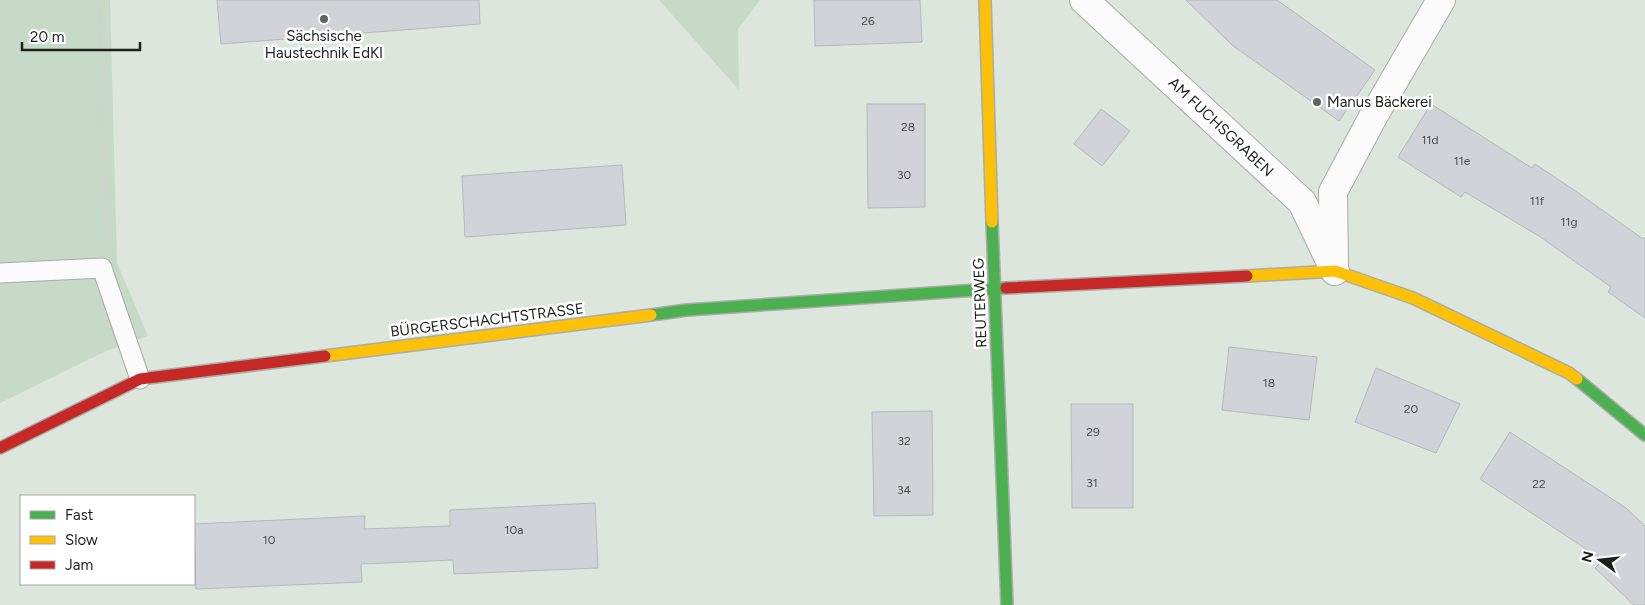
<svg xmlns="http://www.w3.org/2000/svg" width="1645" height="605" font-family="Figtree,sans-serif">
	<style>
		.green { fill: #c7dac7 }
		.building { fill: #d0d4d9; stroke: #b4b9b8 }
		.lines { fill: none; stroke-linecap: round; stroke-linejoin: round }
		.lane-casing { stroke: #a7ada7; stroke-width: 21 }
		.street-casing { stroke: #a7ada7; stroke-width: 30 }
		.fast-casing { stroke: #a7ada7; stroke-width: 14 }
		.slow-casing { stroke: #a7ada7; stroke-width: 14 }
		.jam-casing { stroke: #a7ada7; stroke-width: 14 }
		.path { stroke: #d0d2d0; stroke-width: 3; stroke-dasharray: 4 2.5; stroke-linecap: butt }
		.lane { stroke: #fafbfa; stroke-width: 19 }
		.street { stroke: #fafbfa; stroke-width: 28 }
		.fast { stroke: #4caf50; stroke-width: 11 }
		.slow { stroke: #ffc107; stroke-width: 11 }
		.jam { stroke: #c62828; stroke-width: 11 }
		.poi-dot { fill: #5f655f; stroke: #fff; stroke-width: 2 }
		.labels { text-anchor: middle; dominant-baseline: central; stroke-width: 5; stroke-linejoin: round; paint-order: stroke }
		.number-label { font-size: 12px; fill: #484d4a }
		.poi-label { font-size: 15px; fill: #1b201b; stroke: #fff }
		.street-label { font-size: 15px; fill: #1b201b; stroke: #fff }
	</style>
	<rect width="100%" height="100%" fill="#dce6dc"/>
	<g class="green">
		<path d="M0,0H110L117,263L148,336L104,352L0,403Z"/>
		<path d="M659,0H760L738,29L739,90Z"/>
	</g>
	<g class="building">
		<path d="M217,0H479L480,24L221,44Z"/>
		<path d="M814,0H920L922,42L815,46Z"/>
		<path d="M1186,0H1277L1375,70L1339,121L1232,45Z"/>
		<path d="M867,104H925V207L868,208Z"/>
		<path d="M1431,104L1532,168L1535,164L1574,190L1643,239L1645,237V318L1608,292L1611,287L1539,236L1465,192L1461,197L1398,157Z"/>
		<path d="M1101,109L1130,131L1102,166L1074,144Z"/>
		<path d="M622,165L626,225L465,237L462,176Z"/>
		<path d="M1229,347L1317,357L1309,420L1222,410Z"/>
		<path d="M1376,368L1460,404L1436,453L1355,422Z"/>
		<path d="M1071,404H1133V508H1072Z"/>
		<path d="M932,411L933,515L874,516L872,412Z"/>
		<path d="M1510,432L1626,508L1645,526V605H1634L1595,568L1603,560L1480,479Z"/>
		<path d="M595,503L598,568L454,574L453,560L361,564L362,582L196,589L194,524L365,516L364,529L450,526V510Z"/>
	</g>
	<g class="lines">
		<g class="lane-casing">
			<path id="lane" d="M0,273L102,268L140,379"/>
		</g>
		<g class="street-casing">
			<g id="street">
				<path d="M1084,0L1302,202L1335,271"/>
				<path d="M1334,263L1333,192L1374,115L1441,0"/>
			</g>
		</g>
		<g class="fast-casing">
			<g id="fast">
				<path d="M992,222L1007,605"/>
				<path d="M651,315L687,310L1006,288"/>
				<path d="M1577,379L1645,435"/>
			</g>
		</g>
		<g class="slow-casing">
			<g id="slow">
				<path d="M985,0L992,222"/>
				<path d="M1247,276L1335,271L1413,298L1569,373L1577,379"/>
				<path d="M325,356L651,315"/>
			</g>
		</g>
		<g class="jam-casing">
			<g id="jam">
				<path d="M1006,288L1247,276"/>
				<path d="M0,448L140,379L325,356"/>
			</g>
		</g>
		<path class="path" d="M99,0L107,239"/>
		<use href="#lane" class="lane"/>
		<use href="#street" class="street"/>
		<use href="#fast" class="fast"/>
		<use href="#slow" class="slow"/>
		<use href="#jam" class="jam"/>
	</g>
	<g class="poi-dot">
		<circle cx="324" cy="19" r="5"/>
		<circle cx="1317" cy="102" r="5"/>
	</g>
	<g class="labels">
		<g class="number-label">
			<text x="868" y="21">26</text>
			<text x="908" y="127">28</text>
			<text x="1430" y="140">11d</text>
			<text x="1462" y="161">11e</text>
			<text x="904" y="175">30</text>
			<text x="1537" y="201">11f</text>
			<text x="1569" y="222">11g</text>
			<text x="1269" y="383">18</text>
			<text x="1411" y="409">20</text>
			<text x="1093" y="432">29</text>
			<text x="904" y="441">32</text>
			<text x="1092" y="483">31</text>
			<text x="1539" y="484">22</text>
			<text x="904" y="490">34</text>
			<text x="514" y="530">10a</text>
			<text x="269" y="540">10</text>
		</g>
		<g class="poi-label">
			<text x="324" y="36">Sächsische<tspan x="324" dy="17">Haustechnik EdKI</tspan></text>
			<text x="1327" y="102" text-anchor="start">Manus Bäckerei</text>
		</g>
		<g class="street-label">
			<text transform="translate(1221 127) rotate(43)">AM FUCHSGRABEN</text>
			<text transform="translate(980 303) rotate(-92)">REUTERWEG</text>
			<text transform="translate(487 320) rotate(-7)">BÜRGERSCHACHTSTRASSE</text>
		</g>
	</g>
	<rect x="20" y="495" width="175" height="90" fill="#ffffff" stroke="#a4a6a4"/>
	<rect x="30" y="511" width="25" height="8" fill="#4caf50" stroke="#a4a6a4"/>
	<text x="65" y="520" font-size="15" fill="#1b201b">Fast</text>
	<rect x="30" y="536" width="25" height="8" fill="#ffc107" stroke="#a4a6a4"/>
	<text x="65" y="545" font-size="15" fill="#1b201b">Slow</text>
	<rect x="30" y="561" width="25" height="8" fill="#c62828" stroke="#a4a6a4"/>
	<text x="65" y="570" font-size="15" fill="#1b201b">Jam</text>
	<g transform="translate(1600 560) rotate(285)" stroke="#ffffff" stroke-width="4" paint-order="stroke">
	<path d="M0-4L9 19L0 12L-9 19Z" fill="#1b201b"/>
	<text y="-8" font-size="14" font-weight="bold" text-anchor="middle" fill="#1b201b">N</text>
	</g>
	<path d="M22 42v8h118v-8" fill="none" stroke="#1b201b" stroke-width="2.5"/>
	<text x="30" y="42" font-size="15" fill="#1b201b" stroke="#ffffff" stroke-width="4" paint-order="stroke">20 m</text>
</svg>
